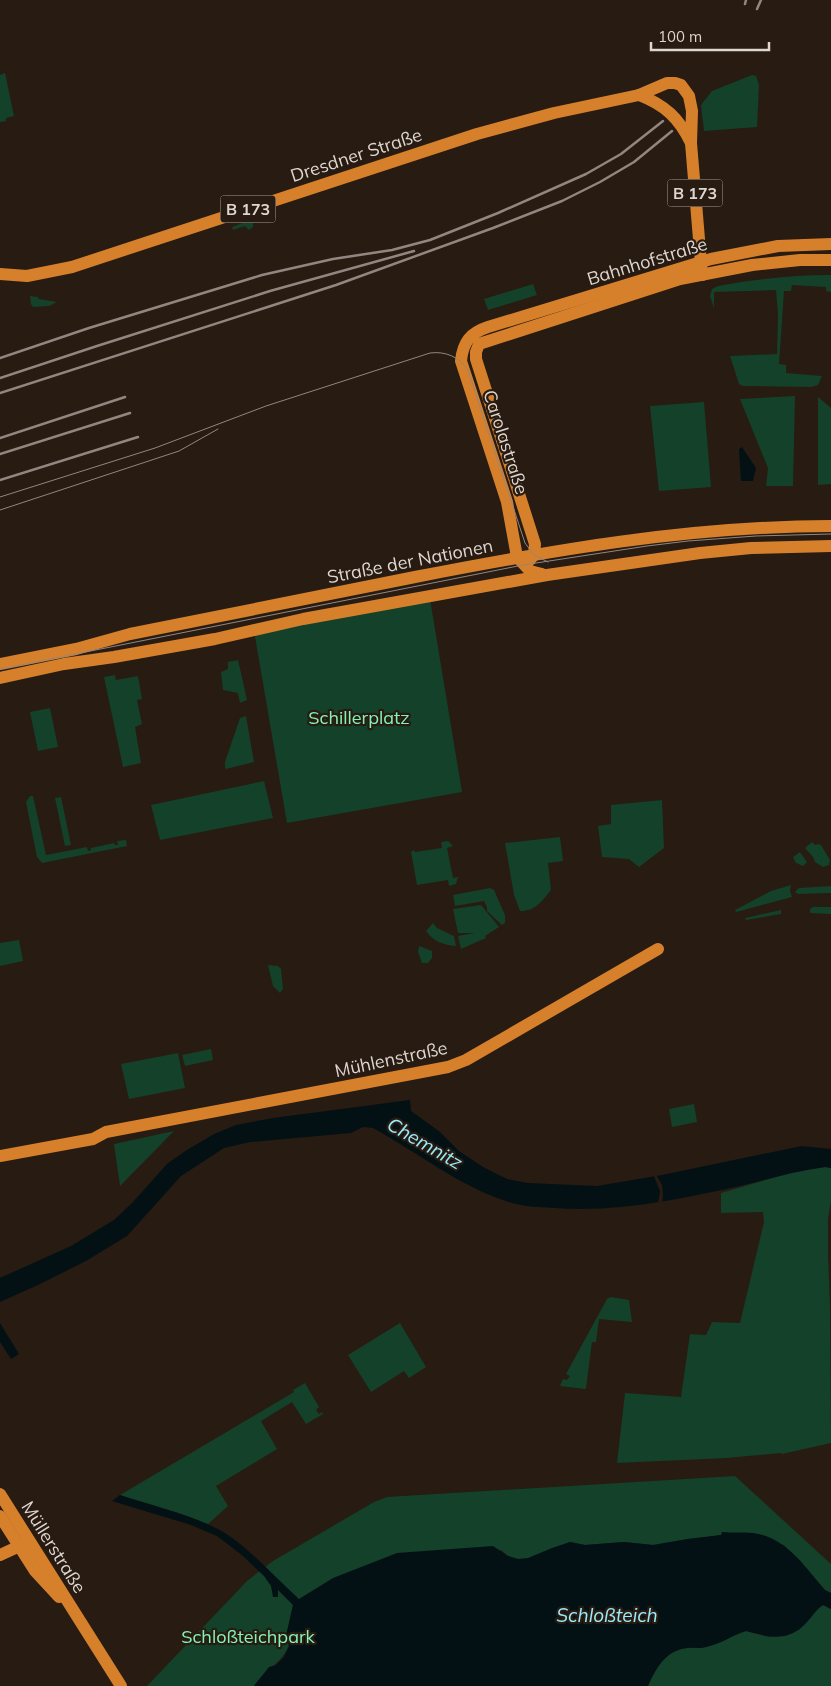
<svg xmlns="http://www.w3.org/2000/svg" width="831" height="1686" font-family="Mulish,sans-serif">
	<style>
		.green { fill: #14412a }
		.water { fill: #041114 }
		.pier { fill: #271b12 }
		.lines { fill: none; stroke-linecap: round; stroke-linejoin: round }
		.major { stroke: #d6802b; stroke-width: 12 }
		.tram { stroke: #918780; stroke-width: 1 }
		.rail { stroke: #918780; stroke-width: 2.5 }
		.labels { text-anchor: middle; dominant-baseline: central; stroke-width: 4.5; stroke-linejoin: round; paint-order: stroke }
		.shield { fill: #271b12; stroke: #a89e97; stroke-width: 1 }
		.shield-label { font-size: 16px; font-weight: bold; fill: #dfd6d0 }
		.street-label { font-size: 18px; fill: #dfd6d0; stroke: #271b12 }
		.park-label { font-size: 18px; fill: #83f4b6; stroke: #271b12 }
		.water-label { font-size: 19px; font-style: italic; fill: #9aebfc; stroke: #271b12 }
	</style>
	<rect width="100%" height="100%" fill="#271b12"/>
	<g class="green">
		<path d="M5,73L14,116L6,118V121L0,122V75Z"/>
		<path d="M752,75L756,76L759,85L757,127L704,131L701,105L712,91Z"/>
		<path d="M253,219V227L249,230L245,226L233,230L232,227Z"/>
		<path d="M831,275V292L826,291V287L792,285L791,291H784L779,364L786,365V373L822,376L818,385L811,387L743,386L739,384L730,356L777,354L778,314L776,290L714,292V308L710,296L712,289L718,286C756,279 793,275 831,275Z"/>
		<path d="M533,284L537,295L488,310L484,299Z"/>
		<path d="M30,296L38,297L39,299L57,302L49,306L33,307L31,304Z"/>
		<path d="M795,396L793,486H766L768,468L740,399Z"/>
		<path d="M818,397L831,408V484L818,485Z"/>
		<path d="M704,402L711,487L659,491L650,406Z"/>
		<path d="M430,599L462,792L287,823L254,631Z"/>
		<path d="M238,660L247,700L240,703L238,693L223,690L221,672L228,669V662Z"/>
		<path d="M115,675L116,680L138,676L142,699L137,700L142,724L135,727L141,763L123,767L104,677Z"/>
		<path d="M50,708L58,747L38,751L30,712Z"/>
		<path d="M246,716L254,762L226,769L225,767V762L240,718Z"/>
		<path d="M264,781L273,818L160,840L151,805Z"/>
		<path d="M30,796H33L46,855L87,847L88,851L91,850V848L114,843L115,845H118L117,841L126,840L127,846L42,863L37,857L26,802Z"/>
		<path d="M61,797L71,845L65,846L55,798Z"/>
		<path d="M662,800L664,848L639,867L629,859L602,857L598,826L611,824V805Z"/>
		<path d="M560,837L563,861L548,863L551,890C541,902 536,911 520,911L514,895L505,843Z"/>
		<path d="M448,841L453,846L447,848L453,878L458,877L456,884L449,886L448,880L417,885L411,852L414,850L415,852L442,848L441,842Z"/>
		<path d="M812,842L815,845L818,844L821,845L830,860L829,865L823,867L815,862L813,857L805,848Z"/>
		<path d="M800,852L807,862L803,866L796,863L793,857Z"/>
		<path d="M791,885L790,890L792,897L736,912L735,910L771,891Z"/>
		<path d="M831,886V893L798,894L795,892L799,888Z"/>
		<path d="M490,888L494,890L505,915V923L502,925L487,911V907L484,901L455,906L453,895Z"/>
		<path d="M481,905L499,927L485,936L486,938L461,949L458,936L475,933H458L453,909Z"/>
		<path d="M813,907H831V914L810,913V909Z"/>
		<path d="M781,910V914L746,920L745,918Z"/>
		<path d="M433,923L437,928L454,936L456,946C443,945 433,941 426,931Z"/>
		<path d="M19,940L23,961L0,966V943Z"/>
		<path d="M419,946L432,951V958L428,963H422L418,952Z"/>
		<path d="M268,965L278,966L281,969L283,989L280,993L273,986Z"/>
		<path d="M211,1049L213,1060L185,1066L182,1055Z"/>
		<path d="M178,1053L185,1088L129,1099L121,1064Z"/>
		<path d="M694,1104L697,1122L672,1127L669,1109Z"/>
		<path d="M174,1131L120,1186L114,1144Z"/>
		<path d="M825,1167L831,1168V1201L828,1219V1253L830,1308L831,1443L782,1454L781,1453L727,1458L617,1463L625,1393L681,1397L690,1334L706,1335L712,1322L740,1323L764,1222L763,1212L721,1213V1193L790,1173Z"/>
		<path d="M611,1297L629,1300L632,1322L599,1319L596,1342H592L586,1388L585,1389L560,1386L563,1379L567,1380L570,1376L566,1374L607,1299Z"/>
		<path d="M400,1323L426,1367L409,1378L404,1371L371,1392L348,1355Z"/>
		<path d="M305,1383L319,1407L316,1410L319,1414L322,1412L323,1414L306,1424L292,1402L261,1421L277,1449L216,1486L228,1506L208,1524L120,1495L294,1392L293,1390Z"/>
		<path d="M735,1476L831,1564V1593L825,1590L784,1545L722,1533V1535L688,1539L653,1545L624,1542L585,1545L570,1542L528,1559H518L508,1556L501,1550L293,1605L286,1636L289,1646C279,1666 265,1669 254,1686H147L247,1581L273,1561L374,1502L387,1497Z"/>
		<path d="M823,1605L831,1609V1686H648C656,1668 666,1650 687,1648C694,1647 700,1649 706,1647C721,1644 732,1635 746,1631L769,1637L799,1630L815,1610Z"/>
	</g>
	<g class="water">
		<path d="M742,447L756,468L753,481H741L739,449Z"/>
		<path d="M410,1100L411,1111L440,1132L459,1151L483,1167L507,1179L528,1183L597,1186L662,1175L802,1146L831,1149V1168L825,1167C796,1171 769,1179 740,1186C680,1199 616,1213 554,1208C540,1207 525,1207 512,1203C461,1188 419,1153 373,1128L363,1127L351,1133L250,1142L224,1148L181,1176L127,1236L86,1261L40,1284L0,1302V1278L71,1246L114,1220L132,1203L168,1163L187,1150L214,1134L236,1125L273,1118Z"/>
		<path d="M0,1323L19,1354L11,1359L0,1342Z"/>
		<path d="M120,1495C153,1506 199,1516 228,1535C254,1553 276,1578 299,1599L333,1578L397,1553L493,1546L508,1556L518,1559L528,1558L552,1548L570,1542L585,1545L624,1542L653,1545L688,1539L721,1535L722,1532C732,1533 743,1532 753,1533C786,1537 805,1567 825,1590L831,1593V1609L823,1605C813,1612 808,1624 798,1630C781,1642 763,1635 746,1631C732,1635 721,1644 706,1647C700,1649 694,1647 687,1648C666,1650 656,1668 648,1686H254L269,1667L276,1665L284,1657L289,1646L286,1636L293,1605L278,1590V1597H273L271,1586L264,1576L243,1556L217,1536L191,1525L112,1501Z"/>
	</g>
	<path class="pier" d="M653,1174L657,1176L662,1185L663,1196L662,1204H658L660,1191Z"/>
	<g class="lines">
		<g class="major">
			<path d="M639,95C665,105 679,118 691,143"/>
			<path d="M0,274L27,276L72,267L477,134L554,113L639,95L667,83H675L681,85L689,96L692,111L691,143L702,275"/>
			<path d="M529,561L534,555L535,544L476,359V352L479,344L680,279L752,265L800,260H831"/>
			<path d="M542,574L530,571L517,557L507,502L461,361C463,342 470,333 488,327L711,259L778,246L831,244"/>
			<path d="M0,664L76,649L130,634C225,615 320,596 415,577C553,550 691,526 831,526"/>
			<path d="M0,678L64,664L114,657L215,639L303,619L547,575L700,553L751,548L831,546"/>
			<path d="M0,1156L93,1139L106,1132L448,1067L466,1060L658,949"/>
			<path d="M0,1494L121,1686"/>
			<path d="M0,1516L35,1571L59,1597"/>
			<path d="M0,1555L26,1543"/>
		</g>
		<g class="tram">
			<path d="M0,497L155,448L266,406L430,353C446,351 459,357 468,370L525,543L534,555L548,562"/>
			<path d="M0,510L179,451L218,429"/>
			<path d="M0,669L523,565L647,546L688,541L756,536L831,534"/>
		</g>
		<g class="rail">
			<path d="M745,4L746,0"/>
			<path d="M757,9L761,0"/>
			<path d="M0,358L89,328L262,275L333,259L392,250L430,240L498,213L586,174L621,154L663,121"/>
			<path d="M0,378L97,346L270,291L414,251"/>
			<path d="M0,393L336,285L493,228L562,201L600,182L634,162L672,131"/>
			<path d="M0,438L125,397"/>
			<path d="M0,454L130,413"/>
			<path d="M0,480L138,437"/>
		</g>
	</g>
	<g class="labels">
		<g class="shield">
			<rect x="667.5" y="179.5" width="55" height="27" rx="4"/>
			<rect x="220.5" y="195.5" width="55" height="27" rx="4"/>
		</g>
		<g class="shield-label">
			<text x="695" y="193">B 173</text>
			<text x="248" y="209">B 173</text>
		</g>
		<g class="street-label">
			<text transform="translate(356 155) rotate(-18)">Dresdner Straße</text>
			<text transform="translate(647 261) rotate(-17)">Bahnhofstraße</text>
			<text transform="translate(506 442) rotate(72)">Carolastraße</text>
			<text transform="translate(410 561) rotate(-11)">Straße der Nationen</text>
			<text transform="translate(391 1059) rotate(-12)">Mühlenstraße</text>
			<text transform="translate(54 1547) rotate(58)">Müllerstraße</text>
		</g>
		<g class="park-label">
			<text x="359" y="717">Schillerplatz</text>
			<text x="248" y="1636">Schloßteichpark</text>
		</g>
		<g class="water-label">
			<text transform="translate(425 1143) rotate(30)">Chemnitz</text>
			<text x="607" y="1615">Schloßteich</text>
		</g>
	</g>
	<path d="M651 42v8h118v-8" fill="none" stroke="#dfd6d0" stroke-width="2.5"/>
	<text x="658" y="42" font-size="15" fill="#dfd6d0" stroke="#271b12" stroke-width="4" paint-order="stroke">100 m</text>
</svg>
